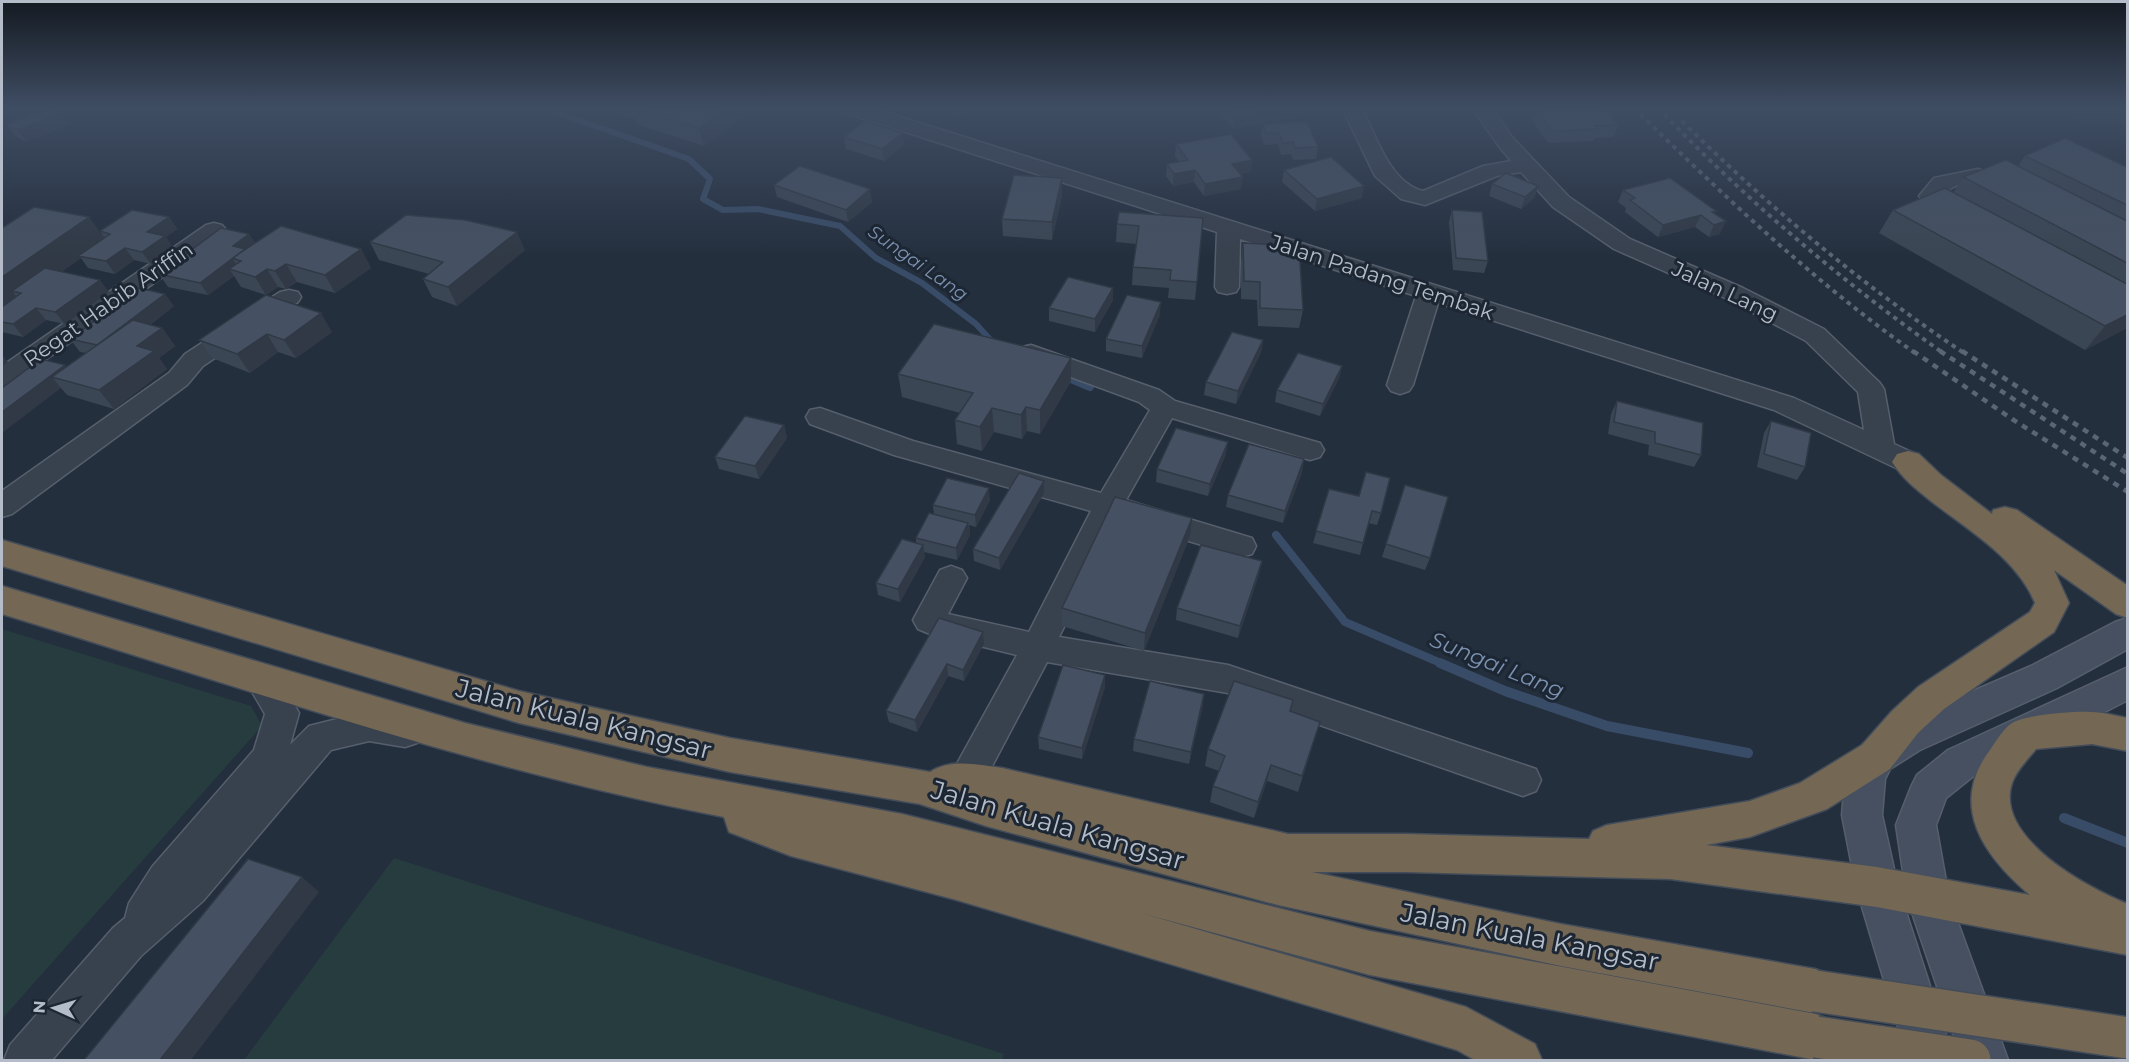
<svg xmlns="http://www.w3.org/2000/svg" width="2129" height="1062" font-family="Montserrat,sans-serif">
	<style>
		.green { fill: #263c3f }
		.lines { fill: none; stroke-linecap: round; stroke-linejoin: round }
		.stream-far2 { stroke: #394c67; stroke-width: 6 }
		.stream-far1 { stroke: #394c67; stroke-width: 8 }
		.stream { stroke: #394c67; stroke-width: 10 }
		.street-casing { stroke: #565f6c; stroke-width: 3 }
		.secondary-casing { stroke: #565f6c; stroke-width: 3 }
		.highway-casing { stroke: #434c59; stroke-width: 3 }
		.street { fill: #38414e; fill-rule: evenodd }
		.secondary { fill: #465061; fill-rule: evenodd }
		.highway { fill: #746855; fill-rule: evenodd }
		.rail-far1 { stroke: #5a6575; stroke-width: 4; stroke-dasharray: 4.5 4.5; stroke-linecap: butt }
		.rail { stroke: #5a6575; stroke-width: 4.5; stroke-dasharray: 6 6; stroke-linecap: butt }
		.highway-bridge-casing { stroke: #434c59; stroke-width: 44; stroke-linecap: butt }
		.highway-bridge { stroke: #746855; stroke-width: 41 }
		.wall { fill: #3b4654 }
		.shaded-wall { fill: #303945 }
		.building { fill: #455162; stroke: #303945; stroke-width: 1.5 }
		.labels { text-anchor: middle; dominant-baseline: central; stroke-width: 6; stroke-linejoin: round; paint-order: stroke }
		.far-water-label { font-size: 18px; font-style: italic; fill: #7c92b1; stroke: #1d2633 }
		.street-label { font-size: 21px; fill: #b4bcc9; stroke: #1d2633 }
		.water-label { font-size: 22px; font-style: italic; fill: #7c92b1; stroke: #1d2633 }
		.near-street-label { font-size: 26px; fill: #b4bcc9; stroke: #1d2633 }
	</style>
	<rect width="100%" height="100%" fill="#242f3e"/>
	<g class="green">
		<path d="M2066,108H2127V124H2080Z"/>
		<path d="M2,629L251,706L262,726L2,1019Z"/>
		<path d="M394,858L1004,1054L1002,1060H244Z"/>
	</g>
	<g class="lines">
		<path class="stream-far2" d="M544,108L689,159L710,179L703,199L723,210L758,209L840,226L876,258L922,283L976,324L996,346"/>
		<g class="stream-far1">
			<path d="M1062,375L1090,387"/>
			<path d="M1276,535L1345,622L1443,664"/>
		</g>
		<g class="stream">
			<path d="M1440,663L1505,691L1607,726L1748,753"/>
			<path d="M2064,818L2128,843"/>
		</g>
		<g class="street-casing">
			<g id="street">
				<path d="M840,108H872L1794,398L1864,430L1858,392L1806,341L1725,298L1614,249L1553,207L1521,172L1497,176L1425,205L1401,199L1375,176L1342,108H1362C1376,136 1390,183 1423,191L1483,166L1511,161L1498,145L1472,108H1492L1512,137L1569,197L1630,239L1743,288L1824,329L1880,383L1884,389L1894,444L1918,455L1922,462L1918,469L1908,472L1898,469L1774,410L1438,303L1413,385L1409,391L1400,394L1391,391L1387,385L1416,296L1240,239L1239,287L1236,292L1227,294L1218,292L1215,287L1217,232L843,112Z"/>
				<path d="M1978,169L2008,180L2011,185L2008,190C1986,195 1966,170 1942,196L1967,212L1970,217L1967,222C1948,226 1929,211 1919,196L1934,178Z"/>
				<path d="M214,223L222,225L226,230L222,235L11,384L2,387V366L206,225Z"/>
				<path d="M289,290L298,292L301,297L298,302L203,366L187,385L12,514L2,517V491L169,373L185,354L280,292Z"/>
				<path d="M1031,345L1159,390L1175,401L1320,443L1324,450L1320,457L1310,460L1172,418L1126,500L1252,538L1256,546L1252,554L1241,557L1117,519L1059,637L1228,665L1536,769L1541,780L1536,791L1523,796L1228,693L1047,662L979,791L966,796L953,791L948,780L1017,655L930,634L918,629L913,620L940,570L951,566L962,570L967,578L948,614L1029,632L1091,511L894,455L810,424L806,417L810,410L820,408L913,441L1101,493L1150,410L1139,402L1022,359L1018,353L1022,347Z"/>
				<path d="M261,664L273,668L299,713L290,745L309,726L369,711L417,721L422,732L417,743L405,747L369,741L331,750L203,901L141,956L52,1060H4L10,1045L113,928L125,918L129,903L152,867L254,750L265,714L244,678L249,668Z"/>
			</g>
		</g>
		<g class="secondary-casing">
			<g id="secondary">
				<path d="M2128,618V649L2057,688L1920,750L1890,769L1885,779L1882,815L1898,887L1954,1060H1908L1856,887L1842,815L1845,779L1862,745L1892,726L2031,666L2115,622Z"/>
				<path d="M2128,667V700L2038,746L1976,774L1946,798L1936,825L1949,898L2008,1060H1962L1907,898L1896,825L1911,787L1917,775L1948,750Z"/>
			</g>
		</g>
		<g class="highway-casing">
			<g id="highway">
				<path d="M1908,451L1919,454L1941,475L1992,514L1993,510L2005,507L2017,510L2128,586V618L2116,614L2054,570L2069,603L2054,632L1944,709L1918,733L1890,769L1827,809L1750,837L1706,845L1877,867L2030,895C1984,856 1948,806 1990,750C1996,741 2005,726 2014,722C2027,715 2075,711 2091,712C2103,712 2116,716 2128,718V751L2092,744L2036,749C2028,759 2016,771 2012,783C1994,838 2088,888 2128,904V955L1877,907L1670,879L1406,872H1312L1561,924L1815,969L1831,975L1837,991L1831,1007L1815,1013L1561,966L1278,905L986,826L920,804L730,772L519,723L2,566V540L519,691L730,738L930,772C952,758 978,765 1002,768L1288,834H1406L1589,839L1593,831L1607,825L1750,801L1800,783L1862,745L1892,711L1918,687L2030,612L2035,603C2017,558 1968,530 1931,501C1917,490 1902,478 1892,462L1897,454Z"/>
				<path d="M2,586L465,723L647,767L902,814L1370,931L1816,1014L1832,1021L1839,1037L1832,1053L1816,1060L1370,975L1141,913L1466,1007L1535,1044L1542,1060H1475L1457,1050L957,900L791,856L729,832L724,817C478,770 241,687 2,614Z"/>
			</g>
		</g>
		<use href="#street" class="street"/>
		<use href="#secondary" class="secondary"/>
		<use href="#highway" class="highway"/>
		<g class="rail-far1">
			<path d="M1634,108C1723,195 1813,281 1915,353"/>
			<path d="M1658,108C1745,199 1840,280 1943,353"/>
			<path d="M1682,121C1769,207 1862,285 1964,353"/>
		</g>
		<g class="rail">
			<path d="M1913,351L2012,419L2128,492"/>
			<path d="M1940,351L2128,474"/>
			<path d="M1962,351L2128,458"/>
		</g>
		<g class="highway-bridge-casing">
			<g id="highway-bridge">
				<path d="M1815,991L2128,1038"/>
				<path d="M1816,1037L1970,1060"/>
			</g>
		</g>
		<use href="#highway-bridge" class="highway-bridge"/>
	</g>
	<g class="wall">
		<path d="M599,108H757L704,146L636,124L635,119Z"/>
		<path d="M934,108H966V115H952L951,110L934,111Z"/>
		<path d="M1214,108H1320L1319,111L1234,129Z"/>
		<path d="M1536,108L1618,125L1614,137L1595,138L1593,141L1548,143L1532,120Z"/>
		<path d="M70,124L27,142L16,137L7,125Z"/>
		<path d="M1263,124L1318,147L1316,159L1293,160L1291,154L1281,155L1278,144L1264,145L1261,135Z"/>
		<path d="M844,137L904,145L884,161L846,149Z"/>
		<path d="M1176,144L1251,172L1240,174L1241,189L1204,196L1194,182L1173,186L1166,176L1167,164L1179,162L1175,156Z"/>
		<path d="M2025,156L2127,167V328L2085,350L1879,233L1893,210L1953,193L1963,177L2018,166Z"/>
		<path d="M1284,170L1362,198L1315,211L1282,182Z"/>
		<path d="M1492,184L1538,186L1534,198L1521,209L1489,196Z"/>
		<path d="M774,185L872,202L848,222L777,197Z"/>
		<path d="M1623,190L1715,213L1720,234L1709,237L1695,227L1658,237L1625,212L1626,208L1618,202Z"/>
		<path d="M1062,196L1052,240L1003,236L1002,219Z"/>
		<path d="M1452,210L1488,261L1484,273L1453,270L1449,222Z"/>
		<path d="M169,217L177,229L166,237L173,248L151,264L134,260L115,274L88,268L81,258L61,272L109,292L65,324L46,320L23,337L2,332V228L104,238L100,231Z"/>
		<path d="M1203,218L1195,300L1168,298L1169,288L1132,285L1133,267L1137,244L1116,242L1117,224Z"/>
		<path d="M249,234L255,243L361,249L371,268L335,293L297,282L286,289L278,287L266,295L332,332L296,358L278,352L250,373L212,358L199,340L266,295L241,287L234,276L208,295L168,287L159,274Z"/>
		<path d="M370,242L525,250L457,306L432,297L423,279L429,274L379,260Z"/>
		<path d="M1243,243L1303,310L1299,328L1258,326L1257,300L1241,299V261Z"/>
		<path d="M1113,288V300L1095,332L1049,321V308Z"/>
		<path d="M174,306L150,325L162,328L175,346L159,358L167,369L114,409L67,395L61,388H2L65,365L66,367L86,353L80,352L70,339Z"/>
		<path d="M1160,314L1142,358L1106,351V339Z"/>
		<path d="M1263,340L1261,352L1236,404L1204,395L1206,382Z"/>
		<path d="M1342,366L1339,378L1320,416L1275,402L1277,390Z"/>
		<path d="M898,374L1071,381L1040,434L1027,431L1022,439L994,432L982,451L957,444L955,420L960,413L902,397Z"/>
		<path d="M1617,401L1701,455L1694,467L1648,455L1649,445L1608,434L1611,414Z"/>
		<path d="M1771,421L1805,467L1797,480L1757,467L1764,433Z"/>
		<path d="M784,425L787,438L759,479L719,469L715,457Z"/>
		<path d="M1226,454L1208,496L1156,482L1157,469Z"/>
		<path d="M1304,459L1302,472L1283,523L1226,507L1228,495Z"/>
		<path d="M1044,481V493L1000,570L974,561L973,549Z"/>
		<path d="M1405,485L1430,558L1425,570L1382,557Z"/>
		<path d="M1329,489L1381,513L1377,525L1368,523L1360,555L1313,543Z"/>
		<path d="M990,500L976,527L969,525L970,535L957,560L924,552L925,557L900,602L878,595L876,583L916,543V538L934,515L933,505Z"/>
		<path d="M1190,536L1144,651L1062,626V608Z"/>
		<path d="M1262,561L1259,574L1238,638L1176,620L1177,608Z"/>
		<path d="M939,618L984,644L964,681L948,676L917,732L889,722L886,711Z"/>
		<path d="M1105,687L1082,759L1039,749L1038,737Z"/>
		<path d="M1204,694L1189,764L1133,751L1134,739Z"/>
		<path d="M1290,711L1320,722L1298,792L1267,781L1254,818L1210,802L1213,786L1219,771L1205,766L1208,749Z"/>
	</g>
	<g class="shaded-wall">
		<path d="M728,108H757L704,146L699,128Z"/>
		<path d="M1279,108H1320L1319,111L1234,129L1235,118Z"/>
		<path d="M62,112L70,124L27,142L18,130Z"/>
		<path d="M903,133L904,145L884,161L882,149Z"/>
		<path d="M1252,160L1251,172L1231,176L1232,164Z"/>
		<path d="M1195,170L1194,182L1173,186L1174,174Z"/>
		<path d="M1243,177L1241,189L1204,196L1205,184Z"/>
		<path d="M1062,178V196L1052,240V222Z"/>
		<path d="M1364,186L1362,198L1315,211L1317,199Z"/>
		<path d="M1538,186L1534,198L1521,209L1525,197Z"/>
		<path d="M870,189L872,202L848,222L846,210Z"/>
		<path d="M1701,215L1695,227L1658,237L1663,225Z"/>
		<path d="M89,217L106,240L78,256L81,258L25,298L21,293L12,291L20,301L2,314V277Z"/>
		<path d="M169,217L177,229L166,237L173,248L151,264L142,252L147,232Z"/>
		<path d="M1726,221L1720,234L1709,237L1714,225Z"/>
		<path d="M517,232L525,250L457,306L448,287Z"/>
		<path d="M249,234L257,246L241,261L233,246Z"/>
		<path d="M125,248L134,260L115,274L106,261Z"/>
		<path d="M361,249L371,268L335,293L325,275Z"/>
		<path d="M232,258L240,270L229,269L234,276L208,295L200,283Z"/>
		<path d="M286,264L297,282L286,289L275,271Z"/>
		<path d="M267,269L278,287L266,295L255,277Z"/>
		<path d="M100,280L109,292L65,324L55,312Z"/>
		<path d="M1113,288V300L1095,332V319Z"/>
		<path d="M165,294L174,306L107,358L97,345Z"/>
		<path d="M1161,302L1160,314L1142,358V346Z"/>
		<path d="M36,308L46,320L23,337L13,324Z"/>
		<path d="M321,313L332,332L296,358L284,340Z"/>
		<path d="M2127,315V328L2085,350L2105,326Z"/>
		<path d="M162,328L175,346L159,358L167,369L114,409L99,390L137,346Z"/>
		<path d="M267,334L278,352L250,373L237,354Z"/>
		<path d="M1263,340L1261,352L1236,404L1238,391Z"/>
		<path d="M2,355L8,362L2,367Z"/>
		<path d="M1071,358V381L1040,434V410Z"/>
		<path d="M65,365L75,378L52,377L61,388L2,433V412Z"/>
		<path d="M1342,366L1339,378L1320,416L1323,404Z"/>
		<path d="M1026,407L1027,431L1022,439L1021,415Z"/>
		<path d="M992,408L994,432L982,451L980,427Z"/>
		<path d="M784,425L787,438L759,479L755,466Z"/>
		<path d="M1228,442L1226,454L1208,496L1210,484Z"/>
		<path d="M1304,459L1302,472L1283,523L1285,511Z"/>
		<path d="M1044,481V493L1000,570L999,558Z"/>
		<path d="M989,488L990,500L976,527L975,515Z"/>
		<path d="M1192,518L1190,536L1144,651L1145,633Z"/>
		<path d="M968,523L970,535L957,560L956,548Z"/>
		<path d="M923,545L925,557L900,602L898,589Z"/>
		<path d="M1262,561L1259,574L1238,638L1240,626Z"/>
		<path d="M983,632L984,644L964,681L963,670Z"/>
		<path d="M947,664L948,676L917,732L915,720Z"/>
		<path d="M1105,675V687L1082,759V748Z"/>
		<path d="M1204,694L1203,706L1189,764L1191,752Z"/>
		<path d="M1271,765L1267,781L1254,818L1258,802Z"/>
		<path d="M302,877L319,892L191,1060H160Z"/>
	</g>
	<g class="building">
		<path d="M47,108H54L62,112L18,130L7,125Z"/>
		<path d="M636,108H728L699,128Z"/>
		<path d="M1226,108H1279L1235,118Z"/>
		<path d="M1536,108H1605L1618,125L1595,126L1598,129L1552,131Z"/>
		<path d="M865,121L903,133L882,149L844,137Z"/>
		<path d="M1307,122L1318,147L1295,148L1293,142L1283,143L1279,133H1266L1263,124Z"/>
		<path d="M1231,134L1252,160L1232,164L1243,177L1205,184L1195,170L1174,174L1167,164L1188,160L1176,144Z"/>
		<path d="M2065,138L2127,167V205L2025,156Z"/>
		<path d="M1331,157L1364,186L1317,199L1284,170Z"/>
		<path d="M2006,160L2127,221V263L1963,177Z"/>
		<path d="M800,166L870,189L846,210L774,185Z"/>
		<path d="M1506,173L1538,186L1525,197L1492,184Z"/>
		<path d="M1014,175L1062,178L1052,222L1002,219Z"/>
		<path d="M1670,178L1716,211L1712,212L1726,221L1714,225L1701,215L1663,225L1630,200L1635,198L1623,190Z"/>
		<path d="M1945,188L2127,284V315L2105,326L1893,210Z"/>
		<path d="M34,207L89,217L2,277V228Z"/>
		<path d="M132,210L169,217L147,232L165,236L142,252L125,248L106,261L78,256L110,234L100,231Z"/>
		<path d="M1452,210L1482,212L1488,261L1456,258Z"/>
		<path d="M1119,212L1203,218L1197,282L1170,280L1171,270L1133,267L1139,226L1117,224Z"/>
		<path d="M406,215L465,220L517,232L448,287L423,279L443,262L370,242Z"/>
		<path d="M281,226L361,249L325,275L286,264L275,271L267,269L255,277L229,269L241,261L232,258Z"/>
		<path d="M221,228L249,234L233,246L245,249L200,283L159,274Z"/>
		<path d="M1243,243L1299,246L1303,310L1260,308V282L1244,281Z"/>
		<path d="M45,268L100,280L55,312L36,308L13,324L2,322V307L21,293L12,291Z"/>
		<path d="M1068,277L1113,288L1095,319L1049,308Z"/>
		<path d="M139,288L165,294L97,345L70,339Z"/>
		<path d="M266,295L321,313L284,340L267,334L237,354L199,340Z"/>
		<path d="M1127,295L1161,302L1142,346L1106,339Z"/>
		<path d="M133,320L162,328L137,346L154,351L99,390L52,377Z"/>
		<path d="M934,324L1071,358L1040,410L1026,407L1021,415L992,408L980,427L955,420L973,393L898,374Z"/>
		<path d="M1232,332L1263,340L1238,391L1206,382Z"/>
		<path d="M1298,353L1342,366L1323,404L1277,390Z"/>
		<path d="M41,359L65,365L2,412V388Z"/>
		<path d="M1617,401L1703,423L1701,455L1655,443V432L1614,422Z"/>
		<path d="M745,416L784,425L755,466L715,457Z"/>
		<path d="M1771,421L1811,433L1805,467L1764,454Z"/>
		<path d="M1176,428L1228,442L1210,484L1157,469Z"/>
		<path d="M1249,444L1304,459L1285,511L1228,495Z"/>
		<path d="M1366,472L1390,478L1381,513L1372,511L1363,543L1316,531L1329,489L1359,496Z"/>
		<path d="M1019,473L1044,481L999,558L973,549Z"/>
		<path d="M947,478L989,488L975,515L933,505Z"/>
		<path d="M1405,485L1448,497L1430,558L1386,544Z"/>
		<path d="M1115,497L1192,518L1145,633L1062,608Z"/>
		<path d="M929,513L968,523L956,548L916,538Z"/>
		<path d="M902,539L923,545L898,589L876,583Z"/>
		<path d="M1201,545L1262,561L1240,626L1177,608Z"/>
		<path d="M939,618L983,632L963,670L947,664L915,720L886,711Z"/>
		<path d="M1063,665L1105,675L1082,748L1038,737Z"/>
		<path d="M1150,681L1204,694L1191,752L1134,739Z"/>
		<path d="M1234,681L1293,700L1290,711L1320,722L1302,776L1271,765L1258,802L1213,786L1225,756L1208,749Z"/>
		<path d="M248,859L302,877L160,1060H84Z"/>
	</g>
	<linearGradient id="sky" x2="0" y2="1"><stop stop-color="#141a22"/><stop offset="0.42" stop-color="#3f4d63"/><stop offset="1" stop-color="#3f4d63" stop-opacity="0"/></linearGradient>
	<rect width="2129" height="257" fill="url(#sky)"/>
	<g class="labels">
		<g class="far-water-label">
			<text transform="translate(918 263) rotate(35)">Sungai Lang</text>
		</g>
		<g class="street-label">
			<text transform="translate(1382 277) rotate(18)">Jalan Padang Tembak</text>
			<text transform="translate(1725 291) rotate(25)">Jalan Lang</text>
			<text transform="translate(108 304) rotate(-35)">Regat Habib Ariffin</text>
		</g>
		<g class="water-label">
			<text transform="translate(1497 665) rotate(22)">Sungai Lang</text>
		</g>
		<g class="near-street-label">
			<text transform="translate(584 719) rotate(14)">Jalan Kuala Kangsar</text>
			<text transform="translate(1058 825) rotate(16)">Jalan Kuala Kangsar</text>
			<text transform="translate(1530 937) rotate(11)">Jalan Kuala Kangsar</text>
		</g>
	</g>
	<rect width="2129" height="1062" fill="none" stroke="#b4bcc9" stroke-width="6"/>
	<g transform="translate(54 1008) rotate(274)" stroke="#1d2633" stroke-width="4.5" paint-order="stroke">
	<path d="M0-4.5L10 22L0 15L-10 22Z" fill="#b4bcc9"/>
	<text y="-9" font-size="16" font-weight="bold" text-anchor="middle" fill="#b4bcc9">N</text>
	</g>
</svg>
